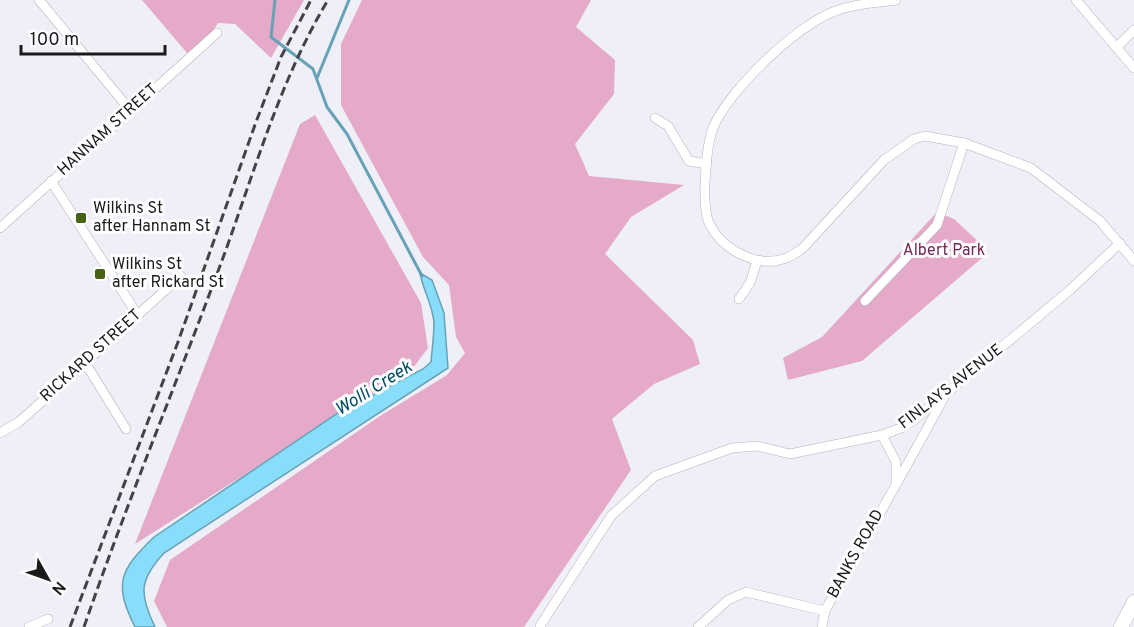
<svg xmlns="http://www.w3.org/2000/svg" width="1134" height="627" font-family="Overpass,sans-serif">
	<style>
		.green { fill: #e5aac9 }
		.water { fill: #88ddfa; stroke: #67a2b7; stroke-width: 1.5 }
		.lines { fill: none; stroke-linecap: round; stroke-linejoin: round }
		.stream { stroke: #67a2b7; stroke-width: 3 }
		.street-casing { stroke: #b3b3bb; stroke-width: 10 }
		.secondary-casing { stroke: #b3b3bb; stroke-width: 15 }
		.street { stroke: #fff; stroke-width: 9 }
		.secondary { stroke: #fff; stroke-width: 14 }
		.rail { stroke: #424346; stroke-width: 3; stroke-dasharray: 9 4.5; stroke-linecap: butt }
		.poi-dot { fill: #456215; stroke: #fdfdff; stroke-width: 2 }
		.labels { text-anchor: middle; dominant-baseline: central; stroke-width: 6; stroke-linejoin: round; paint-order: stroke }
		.street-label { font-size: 16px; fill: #191a1c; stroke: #fdfdff }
		.poi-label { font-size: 16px; fill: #191a1c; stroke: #fdfdff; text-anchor: start }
		.park-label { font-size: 16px; fill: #732554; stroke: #fdfdff }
		.water-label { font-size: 18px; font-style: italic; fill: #004d61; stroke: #fdfdff }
	</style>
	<rect width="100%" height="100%" fill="#efeff7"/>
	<g class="green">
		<path d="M142,0H304L271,58L235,24L218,23C210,36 201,47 187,53Z"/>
		<path d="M362,0H591L576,27L615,60L614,94L575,144L589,176L684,185L631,217L605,254L693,340L700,364L654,384L612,419L631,470L524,627H167L154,601L170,560L380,416L447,375L465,353L456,337L449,285L423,257L341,105V44Z"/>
		<path d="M315,115L421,303L428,348L413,368L135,544L300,124Z"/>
		<path d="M937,212L954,219L982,245L983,257L862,361L788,380L783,358L822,337Z"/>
	</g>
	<path class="water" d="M420,273L432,280L444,313L448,368L164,553C139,580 139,594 155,627H135C113,583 120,570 154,537L338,413L423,369L431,362C432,349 434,336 434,323C433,306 423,290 420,273Z"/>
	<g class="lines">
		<g class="stream">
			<path d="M275,0L271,37L313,69L327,107L347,134L422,276"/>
			<path d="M317,78L349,0"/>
		</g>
		<g class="street-casing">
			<g id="street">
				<path d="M39,0L130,110"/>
				<path d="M896,0C875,3 852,4 833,12C796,26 727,92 713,128C706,147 701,205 709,223C722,250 758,269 786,258C792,256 797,252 802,249L884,160L914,139L925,136L964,143L1031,168L1100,221L1134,261"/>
				<path d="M1076,0L1134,68"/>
				<path d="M1117,47L1134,30"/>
				<path d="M655,118L668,126L689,161L707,164"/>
				<path d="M51,181L137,314"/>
				<path d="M0,228L217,33"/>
				<path d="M739,299L750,283L757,261"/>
				<path d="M865,301L937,225L964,143"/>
				<path d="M84,361L126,429"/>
				<path d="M0,433L19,422L181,276"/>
				<path d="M882,435L896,462V481"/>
				<path d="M540,626L611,516L655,476L732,448L757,446L790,454L882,435L901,428L913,421L1070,290L1120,243"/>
				<path d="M29,627L48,619"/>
				<path d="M698,627L728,600L746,592L825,611"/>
				<path d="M822,627L825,611C864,540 906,469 944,397"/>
			</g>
		</g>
		<g class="secondary-casing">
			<path id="secondary" d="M1121,627L1134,602"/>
		</g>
		<use href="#street" class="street"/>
		<use href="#secondary" class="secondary"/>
		<g class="rail">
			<path d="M70,627L178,342L256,122L281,57L311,0"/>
			<path d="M84,627C125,508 173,392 217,274C252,181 277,85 328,0"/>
		</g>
	</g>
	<g class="poi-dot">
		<rect x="75" y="212" width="12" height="12" rx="3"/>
		<rect x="94" y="268" width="12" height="12" rx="3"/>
	</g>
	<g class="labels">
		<g class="street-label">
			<text transform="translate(108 130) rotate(-42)">HANNAM STREET</text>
			<text transform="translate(91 356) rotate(-42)">RICKARD STREET</text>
			<text transform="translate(951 387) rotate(-38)">FINLAYS AVENUE</text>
			<text transform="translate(856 554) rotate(-61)">BANKS ROAD</text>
		</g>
		<g class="poi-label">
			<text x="93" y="209">Wilkins St<tspan x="93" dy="18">after Hannam St</tspan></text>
			<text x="112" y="265">Wilkins St<tspan x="112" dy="18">after Rickard St</tspan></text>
		</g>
		<g class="park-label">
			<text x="944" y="251">Albert Park</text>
		</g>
		<g class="water-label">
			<text transform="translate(374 389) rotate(-32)">Wolli Creek</text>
		</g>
	</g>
	<g transform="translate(48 579) rotate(130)" stroke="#fdfdff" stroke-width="4.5" paint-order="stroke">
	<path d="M0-4.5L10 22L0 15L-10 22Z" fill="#191a1c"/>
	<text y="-9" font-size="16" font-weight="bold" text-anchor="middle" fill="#191a1c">N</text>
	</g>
	<path d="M21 45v9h144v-9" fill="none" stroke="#191a1c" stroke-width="3"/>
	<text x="30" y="45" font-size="18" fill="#191a1c" stroke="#fdfdff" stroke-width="4.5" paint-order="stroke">100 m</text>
</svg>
